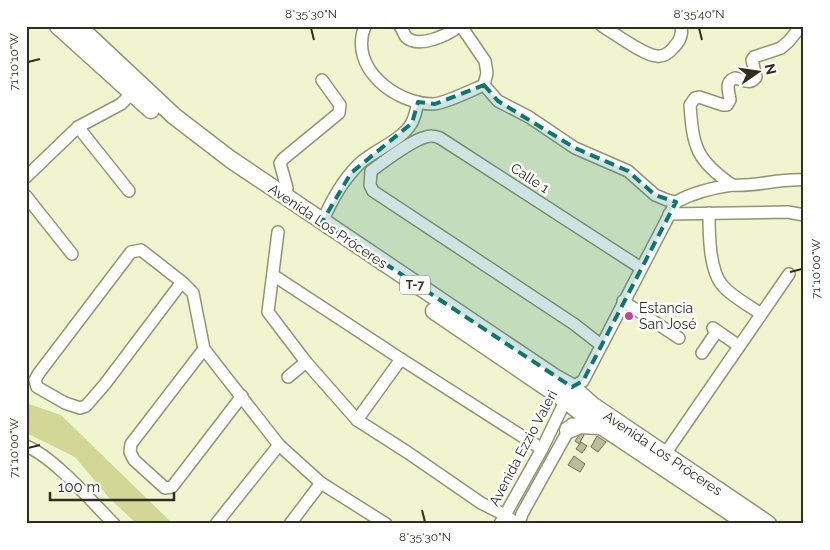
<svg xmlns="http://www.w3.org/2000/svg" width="830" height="550" font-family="Raleway,sans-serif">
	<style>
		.green { fill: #d1d895 }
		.building { fill: #b9bd9a; stroke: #6d7151 }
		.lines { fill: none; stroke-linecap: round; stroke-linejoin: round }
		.minor-casing { stroke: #919573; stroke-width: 14 }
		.highway-casing { stroke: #919573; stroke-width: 19 }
		.minor { stroke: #fff; stroke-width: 11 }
		.highway { stroke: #fff; stroke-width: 16 }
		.marked { fill: #0f766e; fill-opacity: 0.2; stroke: #0f766e; stroke-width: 4; stroke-dasharray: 10 6; stroke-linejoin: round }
		.ticks { fill: none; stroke: #2e2f21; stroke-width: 2 }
		.poi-dot { fill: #c24697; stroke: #fff; stroke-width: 2 }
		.labels { text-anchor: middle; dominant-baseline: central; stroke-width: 5; stroke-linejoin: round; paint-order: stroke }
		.shield { fill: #fff; stroke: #6d6d64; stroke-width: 1 }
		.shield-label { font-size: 12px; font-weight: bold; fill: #2e2f21 }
		.street-label { font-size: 14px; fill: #2e2f21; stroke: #fff }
		.poi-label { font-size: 14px; fill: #2e2f21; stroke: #fff; text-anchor: start }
		.neatline { fill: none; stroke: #2e2f21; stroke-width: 2 }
		.ticks-label { font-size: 12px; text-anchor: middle; fill: #2e2f21 }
	</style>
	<rect width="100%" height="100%" fill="#f0f5d0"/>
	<path class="green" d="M26,403L61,415L173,524H137L110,499L75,457L26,433Z"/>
	<g class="building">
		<path d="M581,432L584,435L579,444L575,441Z"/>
		<path d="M597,436L606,442L598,452L591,447Z"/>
		<path d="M581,442L587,446L582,453L576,449Z"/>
		<path d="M574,456L585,464L580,472L568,465Z"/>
	</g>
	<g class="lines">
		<g class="minor-casing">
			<g id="minor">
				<path d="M365,26C348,68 396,104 433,104C444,104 472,90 484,85L498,101L529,117L575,148L628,171L655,195L667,200L676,202"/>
				<path d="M400,26C402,29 404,34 406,37C419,49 448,35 459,26"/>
				<path d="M461,26L485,61L487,73L484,85"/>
				<path d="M602,26C614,33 645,56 657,56C664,57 670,52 674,47C680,41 683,35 681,26"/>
				<path d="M78,127L129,191"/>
				<path d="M26,177L78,127L121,104L132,93"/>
				<path d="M732,185C756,187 780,178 804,180"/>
				<path d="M26,196L72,254"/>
				<path d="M285,197L287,188L280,163L283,159L339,113L340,105L322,80"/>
				<path d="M709,213C709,233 709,271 723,286C730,295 751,307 761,314"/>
				<path d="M669,214L788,212L804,215"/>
				<path d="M322,222C332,200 342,181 359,164C374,150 401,141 411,124C415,118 416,110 418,102"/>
				<path d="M278,232L268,312L306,362L357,420L407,452L481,503L505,515L517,524"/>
				<path d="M273,275L401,359L542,449"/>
				<path d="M182,282L105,384L86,406L80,408L65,403L37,387L35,380L39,373L131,252L141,250L182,282L193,293L204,349L279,445L321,483L386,524"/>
				<path d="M623,301L679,338"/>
				<path d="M713,328L739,346"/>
				<path d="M601,345L574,324L373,191L370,185L371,171C384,162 417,135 432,136C435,136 437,137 440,138L641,268"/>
				<path d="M204,349L131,444L130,452L134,460L165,488L172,487L242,396"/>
				<path d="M702,353L717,331"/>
				<path d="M288,377L306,362"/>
				<path d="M357,420L401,359"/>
				<path d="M26,446C55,458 91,501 114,524"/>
				<path d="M665,454L789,274"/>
				<path d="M216,524L279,445"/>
				<path d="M290,524L321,483"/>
				<path d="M500,524L542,449L572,387L583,381L676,202C694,192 711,188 732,185C696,160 693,147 690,105L695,98L699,97L723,105H727L730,100C729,91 724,82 735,78C743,79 750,86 756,77L752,60L754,57L781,48L789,41L801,26"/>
				<path d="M519,524L522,514L572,424"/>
			</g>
		</g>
		<g class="highway-casing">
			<g id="highway">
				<path d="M58,26L151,110"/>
				<path d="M78,26L174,116L230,159L554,377L572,387L592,405L768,524"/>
				<path d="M434,311L565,400L579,411L748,524"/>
				<path d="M568,430L580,425L600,426"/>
			</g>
		</g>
		<use href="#minor" class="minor"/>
		<use href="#highway" class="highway"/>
	</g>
	<path class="marked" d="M484,85L498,101L575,148L628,171L655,195L676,202L583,381L572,387L322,222L351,173L412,123L418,102L435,104Z"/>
	<path class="ticks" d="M311,28L314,40M699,28L702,40M28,62L40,59M790,272L802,269M28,448L40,445M422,510L425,522"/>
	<circle class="poi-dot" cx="629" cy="316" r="5"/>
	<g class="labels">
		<rect class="shield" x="400" y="275.5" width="30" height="19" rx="4"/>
		<g class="shield-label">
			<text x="415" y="285">T-7</text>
		</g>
		<g class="street-label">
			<text transform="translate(530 178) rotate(33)">Calle 1</text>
			<text transform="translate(328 226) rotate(34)">Avenida Los Próceres</text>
			<text transform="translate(523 448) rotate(-62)">Avenida Ezzio Valeri</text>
			<text transform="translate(663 453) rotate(34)">Avenida Los Próceres</text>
		</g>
		<g class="poi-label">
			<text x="639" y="308">Estancia<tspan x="639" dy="16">San José</tspan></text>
		</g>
	</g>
	<rect width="830" height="550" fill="none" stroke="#ffffff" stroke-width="55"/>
	<g transform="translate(758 72) rotate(77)" stroke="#ffffff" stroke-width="4" paint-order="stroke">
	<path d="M0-4L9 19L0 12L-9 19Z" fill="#2e2f21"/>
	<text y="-8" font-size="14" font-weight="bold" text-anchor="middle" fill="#2e2f21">N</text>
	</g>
	<path d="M50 492v8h124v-8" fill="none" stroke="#2e2f21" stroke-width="2.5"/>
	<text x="58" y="492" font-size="15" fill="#2e2f21" stroke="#ffffff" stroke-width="4" paint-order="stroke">100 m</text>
	<rect x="28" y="28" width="774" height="494" class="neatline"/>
	<g class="ticks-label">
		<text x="311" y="18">8°35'30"N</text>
		<text x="699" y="18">8°35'40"N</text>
		<text transform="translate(14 62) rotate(-90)" y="4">71°10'10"W</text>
		<text transform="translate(816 269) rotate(-90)" y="4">71°10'00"W</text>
		<text transform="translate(14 448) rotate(-90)" y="4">71°10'00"W</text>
		<text x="425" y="541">8°35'30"N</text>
	</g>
</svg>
